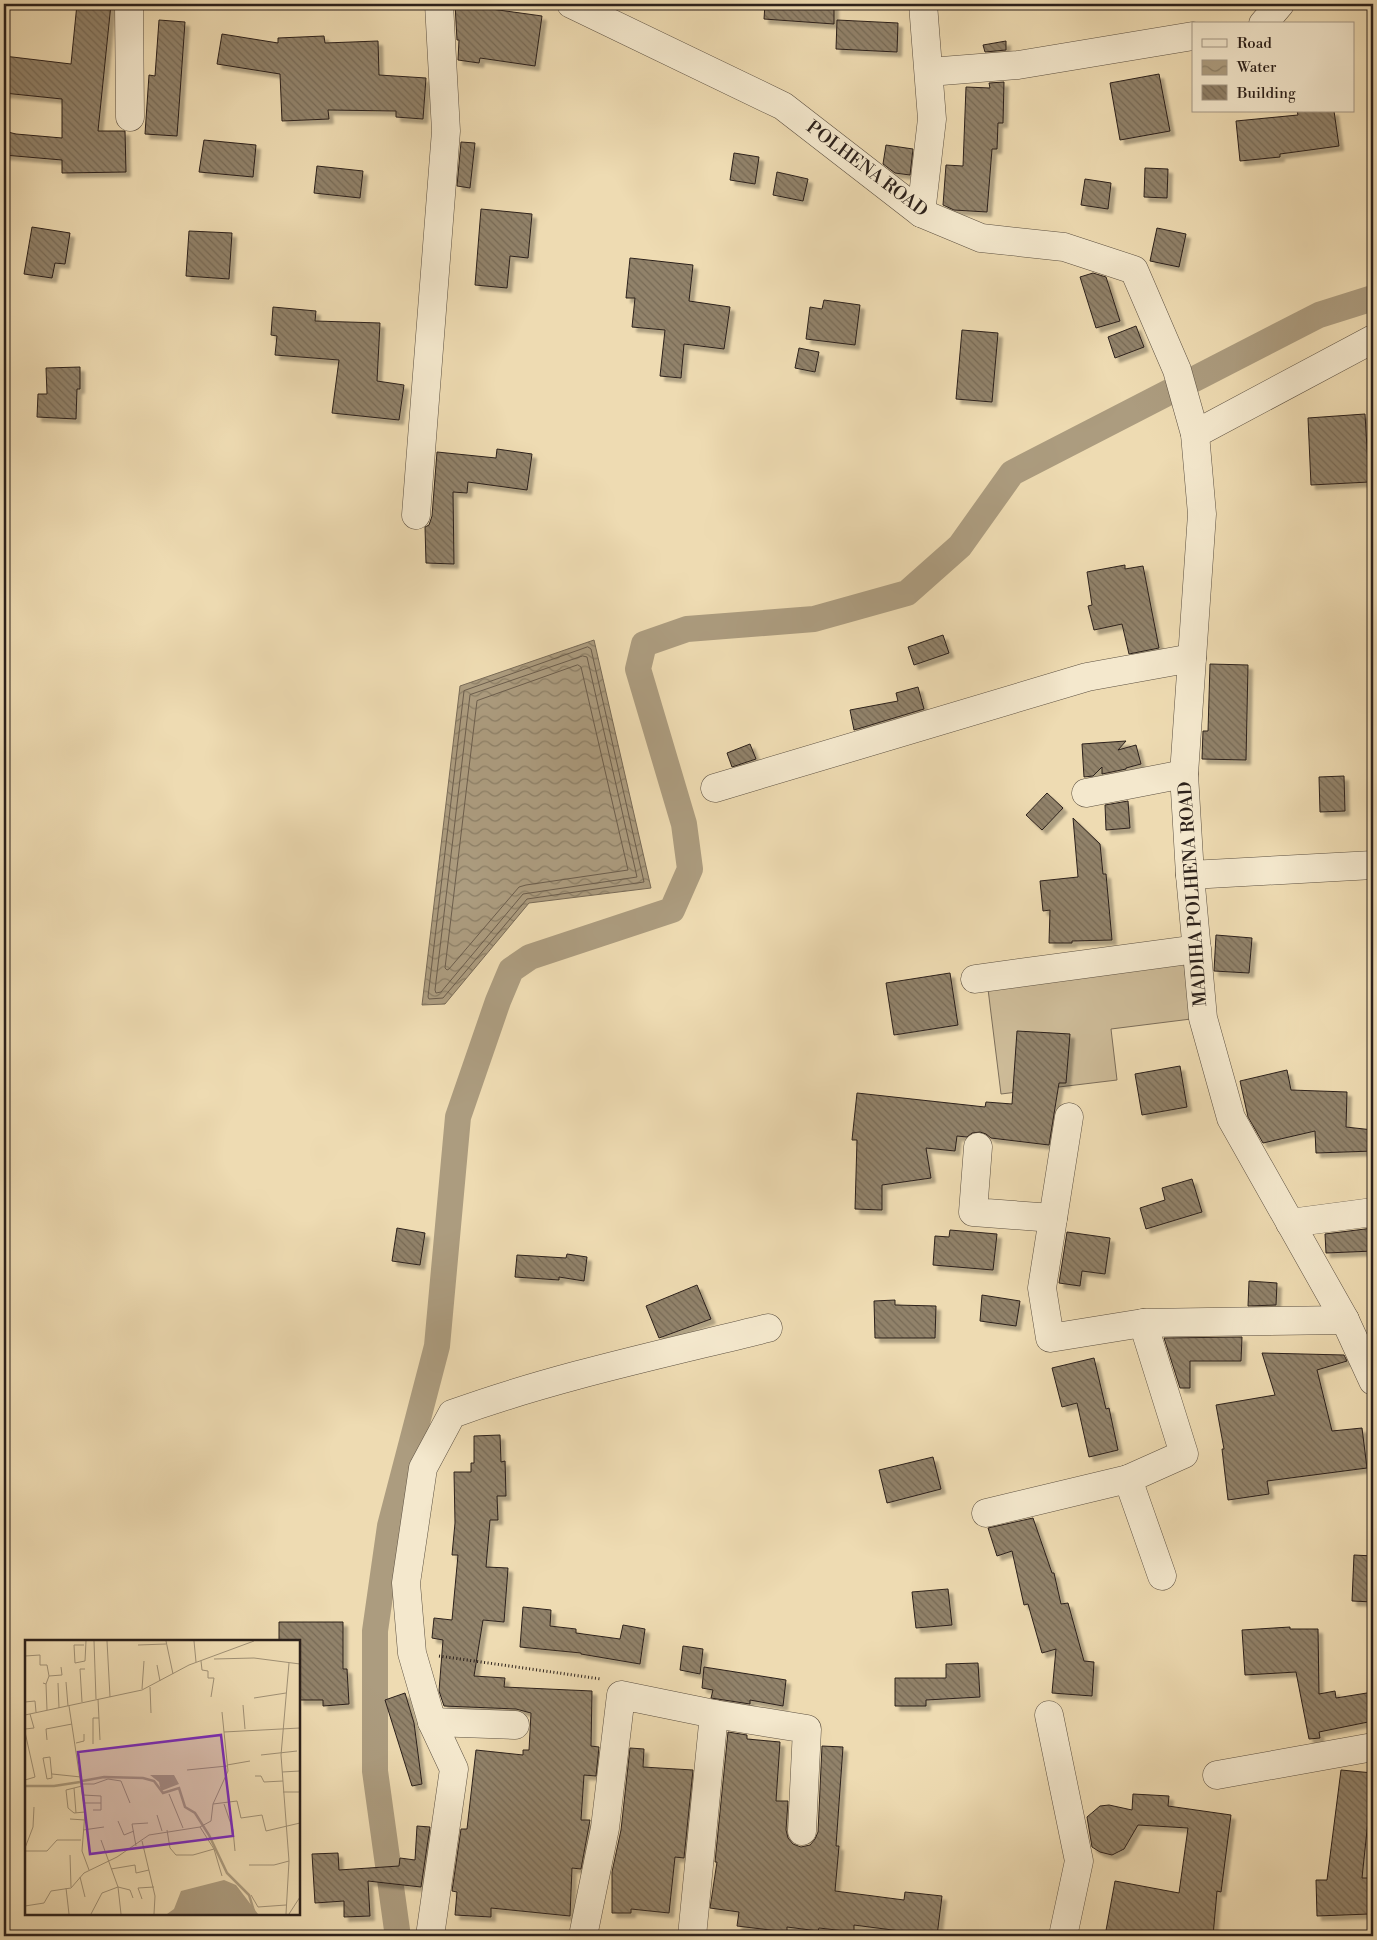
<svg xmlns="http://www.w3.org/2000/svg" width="1377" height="1940" font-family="'Libre Bodoni',serif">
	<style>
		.grass { fill: #cdbb98; stroke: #7c6e5a }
		.water { fill: url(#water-waves); stroke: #796b57 }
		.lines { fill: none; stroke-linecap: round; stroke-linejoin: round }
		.shore { stroke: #6c5e4d; stroke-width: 1 }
		.canal { stroke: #ac9c7f; stroke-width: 26 }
		.building { fill: url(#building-back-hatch); stroke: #2c211b; filter: url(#shadow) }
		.minor-casing { stroke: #5c5041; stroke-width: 29 }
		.path { stroke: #2c211b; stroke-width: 3; stroke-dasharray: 1 2.5; stroke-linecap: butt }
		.minor { stroke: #f4e8cd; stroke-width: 28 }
		.labels { text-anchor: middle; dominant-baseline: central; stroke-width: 5; stroke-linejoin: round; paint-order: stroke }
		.street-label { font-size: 18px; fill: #2c211b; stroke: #f4e8cd }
		.inset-river { fill: none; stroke: #ac9c7f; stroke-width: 2.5 }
		.inset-road { fill: none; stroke: #a09176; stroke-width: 1 }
		.view { fill: #7b2cbf; fill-opacity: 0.15; stroke: #7b2cbf; stroke-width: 2.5 }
		.inset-edge { fill: none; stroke: #2c211b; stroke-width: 2.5 }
	</style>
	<defs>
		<pattern id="water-waves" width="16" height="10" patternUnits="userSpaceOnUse" patternTransform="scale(1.25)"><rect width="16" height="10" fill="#ac9c7f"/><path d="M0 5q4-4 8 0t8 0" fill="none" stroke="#8c7f67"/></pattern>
		<pattern id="building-back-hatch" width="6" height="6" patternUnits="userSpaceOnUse" patternTransform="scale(1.25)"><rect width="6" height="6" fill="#91826a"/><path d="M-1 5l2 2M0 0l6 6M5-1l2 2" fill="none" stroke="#776a56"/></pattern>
		<filter id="shadow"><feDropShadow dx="4.5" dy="4.5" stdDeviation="1" flood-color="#0004"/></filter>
	</defs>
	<rect width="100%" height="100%" fill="#eedbb2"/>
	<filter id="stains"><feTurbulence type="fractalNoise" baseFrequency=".004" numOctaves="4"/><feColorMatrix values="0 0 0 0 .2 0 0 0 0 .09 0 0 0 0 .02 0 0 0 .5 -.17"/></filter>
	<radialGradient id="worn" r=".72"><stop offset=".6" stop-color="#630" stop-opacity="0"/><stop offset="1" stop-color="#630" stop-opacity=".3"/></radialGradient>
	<path class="grass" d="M1184,964L1191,1019L1111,1029L1117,1080L1001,1094L988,989Z"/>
	<path class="water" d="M594,640L651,888L529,903L445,1004L422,1005L460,686Z"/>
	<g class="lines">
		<g class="shore">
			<path d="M588,647L591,649L644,882L527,899L443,998L429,999L428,997L464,691Z"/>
			<path d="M583,656L587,657L637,877L523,894L441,992L436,993L435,990L470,695Z"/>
			<path d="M578,665L581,667L628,870L526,885L519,887L449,969L447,970L445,968L477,701Z"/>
		</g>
		<path class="canal" d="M397,1930L375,1771V1631L390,1526L437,1346L458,1117L498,1001L511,970L530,957L672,910L690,869L684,824L638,669L644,644L687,629L814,619L907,593L960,546L1012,473L1319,315L1373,298"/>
	</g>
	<g class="building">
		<path d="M77,4H111L98,131H125L126,172L62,173V160L4,155V131L16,134L62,138V99L4,93V56L71,64Z"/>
		<path d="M455,4H484V8L542,16L535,66L480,58L479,63L458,60L459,40H457Z"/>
		<path d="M765,4H834V24L764,19Z"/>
		<path d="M159,20L185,22L177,136L145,134L149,75L155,76Z"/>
		<path d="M837,20L898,23L897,52L836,49Z"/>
		<path d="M222,34L278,43V38L324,36L325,43L378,41L379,75L426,78L423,119L396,117V111L328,110L329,119L282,121L280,74L217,64Z"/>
		<path d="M1006,41V50L985,52L983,45Z"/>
		<path d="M1159,74L1170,131L1120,140L1110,83Z"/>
		<path d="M1004,82L1003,123H998L997,149H992L987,212L954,210L943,205L946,165L963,166L966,87L990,88L989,83Z"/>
		<path d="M1297,111H1334L1339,146L1280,154V157L1240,161L1236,121L1298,115Z"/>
		<path d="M204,140L256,145L253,177L199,172Z"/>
		<path d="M461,142L475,143L470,188L457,186Z"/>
		<path d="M886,145L913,149L910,175L895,173L883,164Z"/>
		<path d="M734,153L759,157L755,184L730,180Z"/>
		<path d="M317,166L363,171L360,198L314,193Z"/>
		<path d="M1145,168L1168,169L1167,198L1144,197Z"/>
		<path d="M777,172L808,179L803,201L773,195Z"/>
		<path d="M1085,179L1111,183L1108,209L1081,205Z"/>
		<path d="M481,209L532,214L528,258L510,256L507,288L475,285Z"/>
		<path d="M32,227L70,233L65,264L55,263L52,278L24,274Z"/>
		<path d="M1157,228L1186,234L1179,267L1150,261Z"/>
		<path d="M189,231L232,233L229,279L186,276Z"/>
		<path d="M630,258L693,265L689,301L730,307L724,349L684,344L681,378L660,376L665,330L632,327L635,298H626Z"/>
		<path d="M1093,273L1106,277L1120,321L1096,328L1080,277Z"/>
		<path d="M824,300L860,305L855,345L806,339L810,307L822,309Z"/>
		<path d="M273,307L316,311L315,321L380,323L377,381L404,385L399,420L332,413L339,360L275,355L277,336L271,335Z"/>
		<path d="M1136,326L1144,347L1115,358L1108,337Z"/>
		<path d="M962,330L998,333L992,402L956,399Z"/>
		<path d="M799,348L819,352L815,372L795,368Z"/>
		<path d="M80,367V389H77L76,419L37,417L38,394H47L46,368Z"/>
		<path d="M1365,414L1369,482L1311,485L1308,418Z"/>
		<path d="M497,449L532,454L527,490L468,482L467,493L453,492L454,564L426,563L425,527L429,525L432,516L437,452L496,458Z"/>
		<path d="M1125,565V569L1143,566L1159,648L1129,654L1122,624L1094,630L1088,606L1092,605L1087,572Z"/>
		<path d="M943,635L949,653L914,665L908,647Z"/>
		<path d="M1210,664L1248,665L1246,760L1202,759L1203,731H1208Z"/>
		<path d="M918,687L924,709L854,730L850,710L898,701L896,693Z"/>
		<path d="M1126,741L1118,750L1136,745L1141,764L1126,768V769L1102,774V767L1093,776L1084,777L1082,744Z"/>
		<path d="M750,744L756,759L732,767L727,753Z"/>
		<path d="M1344,776L1345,811L1320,812L1319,777Z"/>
		<path d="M1047,793L1063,808L1042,830L1026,815Z"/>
		<path d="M1128,801L1130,828L1106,830L1105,805Z"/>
		<path d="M1073,818L1100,844L1103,874H1106L1112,940L1072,941V943H1049L1050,910L1043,911L1040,881L1078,877Z"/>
		<path d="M1216,935L1252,938L1249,973L1214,971Z"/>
		<path d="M950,973L958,1025L894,1035L886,983Z"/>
		<path d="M1017,1031L1070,1034L1066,1083H1059L1049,1145L991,1138L986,1134L980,1132L972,1133L967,1137L957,1136L955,1151L926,1148L931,1178L882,1185V1210L855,1209L857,1140H852L857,1093L985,1107L986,1102L1012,1104Z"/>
		<path d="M1180,1066L1187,1107L1142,1115L1135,1074Z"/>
		<path d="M1287,1070L1291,1090L1347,1092L1346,1127L1373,1130V1151L1316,1153L1315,1131L1263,1143L1248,1117L1240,1081Z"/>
		<path d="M1192,1179L1202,1212L1146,1229L1140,1208L1165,1200L1162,1188Z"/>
		<path d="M397,1228L425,1233L420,1265L392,1261Z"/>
		<path d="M1373,1228V1251L1326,1253L1325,1234Z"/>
		<path d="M950,1230L997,1234L993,1270L933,1265L935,1236L949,1237Z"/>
		<path d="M1067,1232L1110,1238L1105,1274L1082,1271L1080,1286L1059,1283Z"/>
		<path d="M567,1254L587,1257L584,1281L559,1277V1280L515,1277L517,1255L566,1258Z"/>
		<path d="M1249,1281L1277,1283L1276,1305L1248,1306Z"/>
		<path d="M697,1285L711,1319L659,1338L646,1306Z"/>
		<path d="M982,1295L1020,1301L1016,1326L980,1321Z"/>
		<path d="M895,1300V1305L936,1306L935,1338H875L874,1301Z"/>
		<path d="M1242,1337L1241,1361H1190V1388H1180L1164,1338Z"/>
		<path d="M1262,1353L1344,1355L1347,1361L1317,1370L1332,1431L1362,1428L1367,1468L1267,1481L1269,1494L1228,1500L1222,1449H1224L1216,1405L1275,1395Z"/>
		<path d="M1094,1358L1106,1409L1109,1408L1118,1450L1089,1457L1077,1403L1062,1407L1052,1368Z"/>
		<path d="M500,1435L501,1462L505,1461L506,1496H497L498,1520H490L486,1567L508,1568L504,1622L483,1620L474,1676L505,1678L504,1687L592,1691L591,1746L599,1747L596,1776L584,1775L581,1820H590L581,1869L572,1868L570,1916L491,1908V1917L455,1915L457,1892L452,1891L461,1829H467L476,1750L523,1755V1750H529L531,1713L516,1709L444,1706L439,1691L443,1640L432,1638L434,1618L452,1620L458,1555H452L455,1523L454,1472H471V1463H474V1436Z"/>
		<path d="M933,1457L941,1489L887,1503L879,1470Z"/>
		<path d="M1033,1518L1052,1573H1054L1061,1604L1068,1603L1084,1661L1094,1662L1092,1696L1052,1693L1056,1649L1042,1653L1028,1604L1024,1605L1012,1551L997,1556L988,1528Z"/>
		<path d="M1354,1555L1373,1556V1602L1352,1601Z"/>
		<path d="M948,1589L952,1625L916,1628L912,1592Z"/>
		<path d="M523,1607L551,1610L550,1626L576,1629V1633L620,1639L623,1625L645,1629L640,1664L581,1654V1653L520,1647Z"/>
		<path d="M279,1622H343V1669H347L349,1704L323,1706V1700H299V1641H279Z"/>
		<path d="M1290,1627V1629H1318L1319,1694L1335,1691L1336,1698L1373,1692V1721L1319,1732L1320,1738L1309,1739L1296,1672L1245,1675L1242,1630Z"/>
		<path d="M683,1646L703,1649L700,1674L680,1670Z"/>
		<path d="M978,1663L980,1697L926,1700V1706H895V1678H946V1664Z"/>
		<path d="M704,1667L786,1680L783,1706L750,1700V1704L711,1698L713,1690L702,1688Z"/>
		<path d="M405,1693L414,1723L422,1784L412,1786L385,1700Z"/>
		<path d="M728,1732L747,1735V1739L780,1742L776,1801H788L786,1830L788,1838L793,1844L801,1847L810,1845L815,1839L818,1832L822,1746L843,1747L836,1846H839L835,1891L904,1900L905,1892L942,1896L937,1936H900V1931L854,1925V1932L819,1928L818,1931L787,1927V1932L737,1926L739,1912L710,1908L717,1862H715Z"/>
		<path d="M630,1748L644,1749L643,1767L693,1770L684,1858L675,1857L669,1913L631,1909V1913H612V1872L621,1830Z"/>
		<path d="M1341,1770L1373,1773L1362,1878H1368L1369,1914L1317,1916L1316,1880H1327Z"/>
		<path d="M1133,1794L1169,1796L1168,1806L1231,1815L1221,1892L1217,1891L1213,1936H1105L1115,1881L1179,1893L1188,1828L1138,1825L1124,1849L1112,1855L1100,1852L1092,1847L1087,1817L1100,1806L1109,1805L1132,1810Z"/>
		<path d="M417,1826L430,1827L421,1887L368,1881L370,1916L344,1917V1901L315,1903L312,1854L338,1853L339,1870L399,1866L400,1858L415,1860Z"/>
	</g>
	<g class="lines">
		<g class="minor-casing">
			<g id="minor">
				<path d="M129,4L130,117"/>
				<path d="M571,4L783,106L921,213L981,238L1064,247L1134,270L1177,370L1195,434L1202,514L1184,774L1190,875L1203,1018L1231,1118L1345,1320L1373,1381"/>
				<path d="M1263,24L1280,4"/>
				<path d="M929,72L1018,65L1193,36"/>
				<path d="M921,213L932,119L923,4"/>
				<path d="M1195,434L1373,339"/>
				<path d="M416,515L446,131L439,4"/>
				<path d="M715,788L1087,677L1192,658"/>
				<path d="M1086,793L1184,774"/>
				<path d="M1190,875L1373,865"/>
				<path d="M975,979L1197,949"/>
				<path d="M1069,1117L1042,1288L1050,1338L1143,1323L1345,1320"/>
				<path d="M978,1147L973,1212L1053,1218"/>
				<path d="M1290,1223L1373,1212"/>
				<path d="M1128,1479L1162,1576"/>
				<path d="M986,1513L1128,1479L1184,1454L1143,1323"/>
				<path d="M1049,1715L1079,1861L1063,1936"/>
				<path d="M432,1722L515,1725"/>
				<path d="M1217,1775L1373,1747"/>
				<path d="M430,1936L454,1769L432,1722L412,1653L406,1583L423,1468L452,1414C554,1377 663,1354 768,1328"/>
				<path d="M583,1936L605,1828L621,1695L714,1714L807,1729L802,1831"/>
				<path d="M692,1936L714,1714"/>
			</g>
		</g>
		<path class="path" d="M439,1656L601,1679"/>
		<use href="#minor" class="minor"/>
	</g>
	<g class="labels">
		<g class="street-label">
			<text transform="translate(867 169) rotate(37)">POLHENA ROAD</text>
			<text transform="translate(1193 894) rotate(-94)">MADIHA POLHENA ROAD</text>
		</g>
	</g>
	<g transform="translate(25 1640)">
		<rect width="275" height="275" fill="#eedbb2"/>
		<path d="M125,135H149L154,144L136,151L134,142ZM199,240L211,245L233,274H142L149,269L156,251Z" fill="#ac9c7f"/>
		<path class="inset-river" d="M57,141L79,137L118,138L129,141L138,153L154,148L160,167L170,173L184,195L202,233L224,255L229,271M0,146H29L55,142"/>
		<path class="inset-road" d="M69,1L71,59M82,1L85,57M141,1L148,34M169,1L171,22M59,5H49L50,23L60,21L61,1M113,5L141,4M0,16L15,15V25H22L24,36L21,44M189,19L229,18L275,24M176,21L177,30L183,31V38H189L186,57M132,25L135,41M24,36L37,35L36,27M41,42L43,66M18,43L21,44L22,70M33,43L34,68M125,47L126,73M117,49L119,21M229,58L261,53M73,59L75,100M0,62L10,61L11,72M57,62L55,29H60M218,65L220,89M44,66L60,172L57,211L64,230M197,72L199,92M0,75L117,50L164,25L229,1M0,89L9,88L5,74M0,92L10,137L0,140M22,100L21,89L47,84M51,103L59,101V94M68,104V78H74M236,115L272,111M25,117L27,138L22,139L18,118ZM202,125L225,121M162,130L202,126M257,132L275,131M27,134L56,137M230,136H236L239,142L258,141M57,144H69L83,139L96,141L105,163M57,146L41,150L43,168L49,173L60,172M49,148L51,173M258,152H275M144,154L158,188M58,155L76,156V170H68M59,163H76M188,164L212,161L216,178L237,175L241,191L275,183M199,164L208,190L210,211M132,175L137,191M45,179L60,180M93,181L99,195L109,191M175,187L189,209L197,236M58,190L79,187M142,190L145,208L151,215H168L189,209M117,201L130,256L129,274M111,206L107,184L123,183M0,208L8,187L9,167M0,211H22L32,200H56M45,215L46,247M224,225H249L264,221M86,229L110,225L111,233L124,230M55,237L60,257M41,248L44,274M226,255L233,267L261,265M117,259L113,248L129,247M0,266L19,263L26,251L46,248L59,233L92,217L124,195L175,187L186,181L188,164L203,131L199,92L275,88M66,274L77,253L93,247L76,200M96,274L93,247L105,250L108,258M261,274L264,221L256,115L264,23M264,274L275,257"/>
		<path class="view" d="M196,95L208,196L65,214L53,112Z"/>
		<rect width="275" height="275" class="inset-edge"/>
	</g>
	<rect width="1377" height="1940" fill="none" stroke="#eedbb2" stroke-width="20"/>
	<rect x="5" y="5" width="1367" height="1930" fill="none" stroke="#2c211b" stroke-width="2.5"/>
	<rect x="10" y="10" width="1357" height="1920" fill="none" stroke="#2c211b"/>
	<rect x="1192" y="22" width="162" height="90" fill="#f4e8cd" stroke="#a49886"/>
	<rect x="1202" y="39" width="25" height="8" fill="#f4e8cd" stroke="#a49886"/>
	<text x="1237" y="48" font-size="15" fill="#2c211b">Road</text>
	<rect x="1202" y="60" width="25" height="15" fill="url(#water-waves)" stroke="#a49886"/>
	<text x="1237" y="72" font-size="15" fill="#2c211b">Water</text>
	<rect x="1202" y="85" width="25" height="15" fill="url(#building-back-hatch)" stroke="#a49886"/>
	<text x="1237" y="98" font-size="15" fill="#2c211b">Building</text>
	<rect width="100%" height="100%" filter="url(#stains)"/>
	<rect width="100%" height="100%" fill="url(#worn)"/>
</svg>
